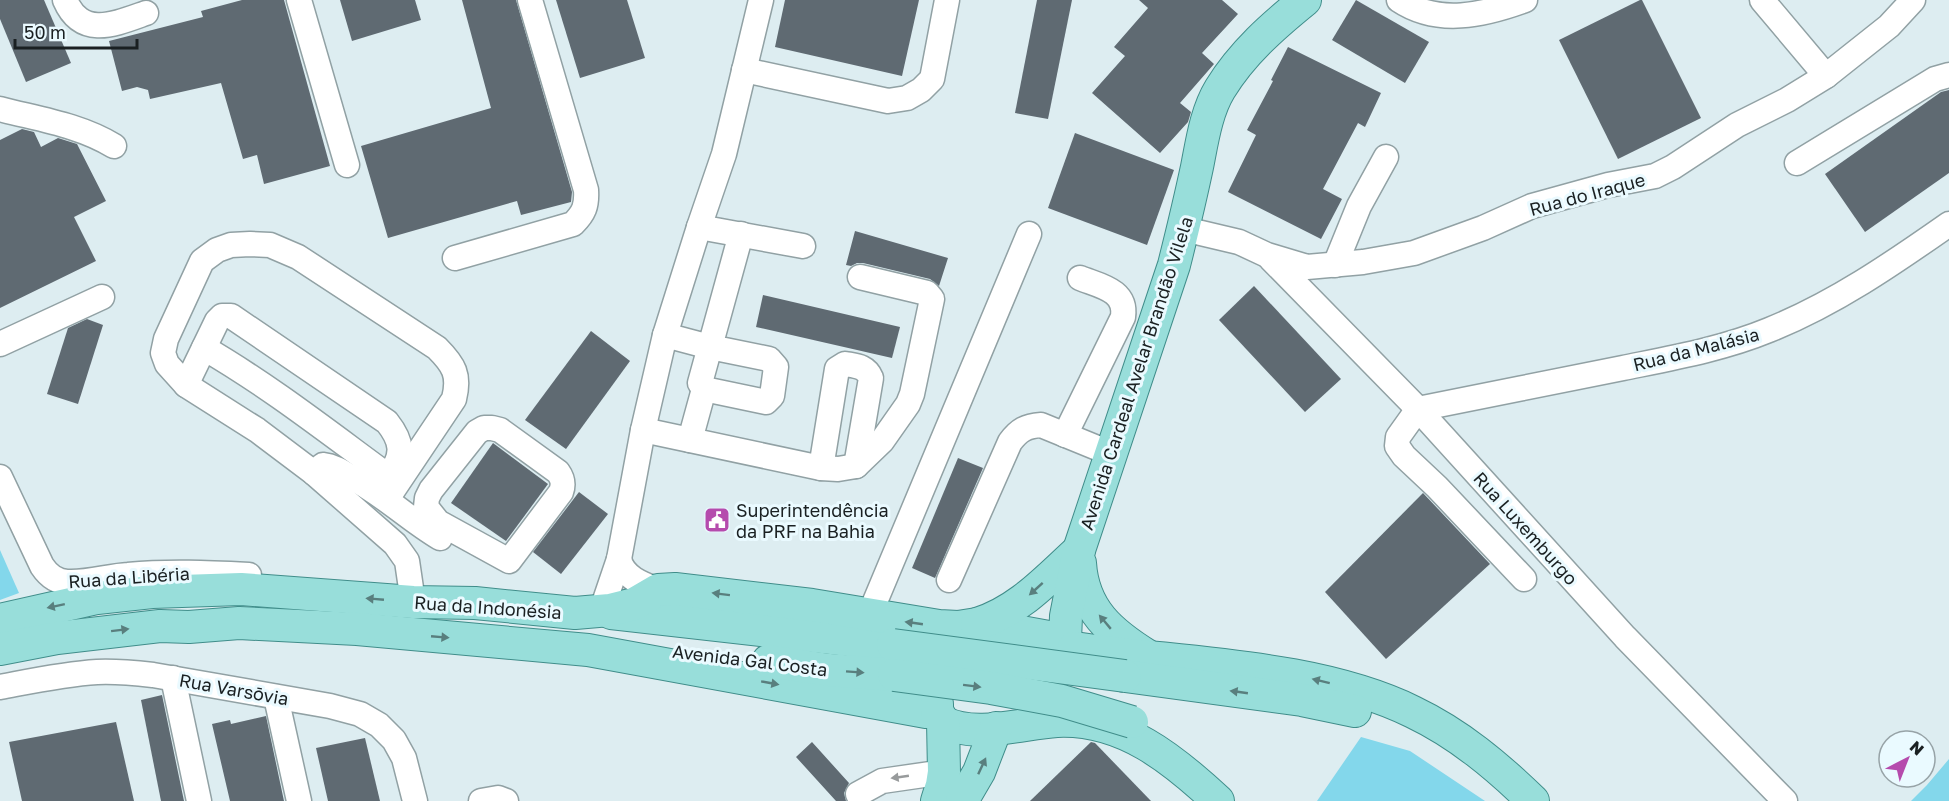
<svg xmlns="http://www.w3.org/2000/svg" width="1949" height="801" font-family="'Golos Text',sans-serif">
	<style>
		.green { fill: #83d7eb }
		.building { fill: #5f6a72 }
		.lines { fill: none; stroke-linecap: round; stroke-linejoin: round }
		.minor-casing { stroke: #91a1a4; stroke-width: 27 }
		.major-casing { stroke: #408d8a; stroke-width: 34 }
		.minor { stroke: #fff; stroke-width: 24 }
		.major { stroke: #98deda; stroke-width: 32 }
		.major-bridge-casing { stroke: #408d8a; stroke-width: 34; stroke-linecap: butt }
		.major-bridge { stroke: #98deda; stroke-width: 32 }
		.oneway { fill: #597f7e }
		.oneway2 { fill: #989b9c }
		.labels { text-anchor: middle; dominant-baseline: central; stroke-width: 6; stroke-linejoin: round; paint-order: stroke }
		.street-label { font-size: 18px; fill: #1a2022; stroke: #eafaff }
		.poi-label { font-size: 18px; fill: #1a2022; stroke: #eafaff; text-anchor: start }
	</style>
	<rect width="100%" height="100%" fill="#ddedf1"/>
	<g class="green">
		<path d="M0,550L19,593L0,600Z"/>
		<path d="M1361,737L1410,751L1485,801H1317Z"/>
		<path d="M1949,759V801H1911L1927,785Z"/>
	</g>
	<g class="building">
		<path d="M0,0H44L71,63L26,82L0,19Z"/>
		<path d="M242,0H284L330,166L264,184L257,155L243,159L221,83L150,99L148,90L137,87L122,91L109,41L203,17L201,11Z"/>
		<path d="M340,0H415L421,20L352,41Z"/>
		<path d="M462,0H516L572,192L571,202L521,215L517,201L388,238L361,146L491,108Z"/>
		<path d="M556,0H627L645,58L580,78Z"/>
		<path d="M785,0H919L902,76L775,47Z"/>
		<path d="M1037,0H1072L1048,119L1015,113Z"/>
		<path d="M1139,0H1222L1238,14L1202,53L1214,64L1180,103L1191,112L1188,122L1160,153L1092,93L1125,56L1114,47L1148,8Z"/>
		<path d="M1356,0L1429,42L1405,83L1332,40Z"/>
		<path d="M1640,0H1642L1701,118L1618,159L1559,40Z"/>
		<path d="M1288,47L1381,93L1365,127L1358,123L1323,189L1342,199L1321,239L1228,192L1256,135L1247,130L1273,81L1271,80Z"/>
		<path d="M1949,90V173L1865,232L1825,174L1941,92Z"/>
		<path d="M22,129L34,132L41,147L58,138L77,144L106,201L74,217L96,261L0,308V140Z"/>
		<path d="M1075,133L1174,170L1147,245L1048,208Z"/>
		<path d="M855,231L948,258L939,286L930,279L863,263H857L851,266L846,265Z"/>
		<path d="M1254,286L1341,379L1305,412L1219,320Z"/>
		<path d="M763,295L900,327L892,358L756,327Z"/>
		<path d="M87,319L103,325L78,404L47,394L68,328Z"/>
		<path d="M591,331L630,361L566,449L525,420Z"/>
		<path d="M493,443L548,484L506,541L451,503Z"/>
		<path d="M958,458L983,468L935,578L912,568Z"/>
		<path d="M579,492L608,514L561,574L533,552Z"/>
		<path d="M1423,493L1490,564L1386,659L1325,592Z"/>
		<path d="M162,695L184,801H161L141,700Z"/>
		<path d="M266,716L284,801H230L212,724L230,720L231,724Z"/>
		<path d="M116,722L134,801H22L9,742Z"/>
		<path d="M365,738L380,801H328L316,748Z"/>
		<path d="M812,742L849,783L844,793L846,801H836L796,757Z"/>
		<path d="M1091,742L1095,743L1151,801H1030Z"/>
	</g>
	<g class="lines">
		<g class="minor-casing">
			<g id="minor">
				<path d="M65,0C82,39 115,24 146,13"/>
				<path d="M299,0L347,165"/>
				<path d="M1399,0C1438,26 1484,15 1525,0"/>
				<path d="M1762,0L1826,76"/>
				<path d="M744,70L888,101L907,98L921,90L932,79L947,0"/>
				<path d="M0,109C38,119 80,125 114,146"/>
				<path d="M1797,163L1935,79L1949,75"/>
				<path d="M699,227L803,246"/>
				<path d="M1184,229L1239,242L1267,255L1307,267L1363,262L1414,253L1483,228L1532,206L1608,185L1655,176L1673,167L1737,125L1787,100L1826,76L1889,26L1913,0"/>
				<path d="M455,258L573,224C584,213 587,206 586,190L530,0"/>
				<path d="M1271,259L1418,409L1625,637L1785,801"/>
				<path d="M1335,265L1359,206L1386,157"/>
				<path d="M665,335L710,347L769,359L776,367L772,396L766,402L704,389L700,383L741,234"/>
				<path d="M0,344L102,297"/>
				<path d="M204,348C268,385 328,432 388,476"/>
				<path d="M186,385L217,321L222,316H231L387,422C402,441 405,455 388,476L393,479"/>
				<path d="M484,428H492L500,430L558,472C563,479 564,484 561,492L509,561L438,522L426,507L427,498L431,490L477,432Z"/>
				<path d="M643,430L821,468L838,469L856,466L882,441L908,404L912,394L932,299L927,293L860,277"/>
				<path d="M1065,435L1123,317C1127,290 1100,286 1080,278"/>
				<path d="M690,440L704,389"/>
				<path d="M821,468L837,369L845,364C856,366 866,366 871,378L856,466"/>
				<path d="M314,473L323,465C333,466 341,471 349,476C382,493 408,519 440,538"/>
				<path d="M0,477L42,566C48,575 56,582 68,582C88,583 109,576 128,575C169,571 209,573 249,575"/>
				<path d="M387,499L454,399C460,375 454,365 437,348L298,257L270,245L250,244L231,245L217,250L202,261L166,339L163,353L167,364L186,385L257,430L314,473L395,544L407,561L413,602"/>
				<path d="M619,559C623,577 642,584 658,590"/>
				<path d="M1524,579L1437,487L1404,456L1397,446L1398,437L1418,409C1486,395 1555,382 1623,368C1672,358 1723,349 1769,330C1834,304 1892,264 1949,224"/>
				<path d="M949,580L1010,442C1019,430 1026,426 1041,425L1112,454"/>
				<path d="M601,612L619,559L643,430L665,335L699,227L724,154L761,0"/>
				<path d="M869,616L1029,234"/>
				<path d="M173,678L199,801"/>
				<path d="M0,687C32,681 64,674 97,672C116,671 135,673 153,675L330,706L360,714L379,725L394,740L404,758L415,801"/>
				<path d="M276,697L299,801"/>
				<path d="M858,794L882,781L944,772"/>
				<path d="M481,801L498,798L506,801"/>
			</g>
		</g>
		<g class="major-casing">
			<g id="major">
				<path d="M1080,563C1083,610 1111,633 1148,656"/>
				<path d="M611,613L893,645"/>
				<path d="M0,620L97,598L152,592L241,589L413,602L475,603L575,613L610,610L634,604L658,590L675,589L812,605L939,626L958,627L977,624L1065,640L1074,648"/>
				<path d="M977,624C1019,611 1047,579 1079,550"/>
				<path d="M1065,640L1066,616L1079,550L1174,265C1182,233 1190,200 1197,167C1202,142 1206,112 1220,89C1242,53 1273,26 1305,0"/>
				<path d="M1074,648C1182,664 1315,664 1413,712C1459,734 1497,766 1533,801"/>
				<path d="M0,649L57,638L160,626L189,627L239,623L357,629L588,650L926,712L937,711"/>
				<path d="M768,661L829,670L894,675"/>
				<path d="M1125,676L1302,700L1355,711"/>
				<path d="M943,722C975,739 1023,723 1057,721C1123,718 1173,759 1218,801"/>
				<path d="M937,801L942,785L944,772L943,722L937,711V704"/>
				<path d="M962,801L979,772L996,728"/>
			</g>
		</g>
		<use href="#minor" class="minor"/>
		<use href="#major" class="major"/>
		<g class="major-bridge-casing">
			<g id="major-bridge">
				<path d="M893,645L1125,676"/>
				<path d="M894,675L991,688L1062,701L1132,722"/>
			</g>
		</g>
		<use href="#major-bridge" class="major-bridge"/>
	</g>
	<defs><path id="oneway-solid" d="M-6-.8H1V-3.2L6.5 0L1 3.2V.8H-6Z" transform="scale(1.5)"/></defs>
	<g class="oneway">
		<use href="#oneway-solid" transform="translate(1036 589) rotate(138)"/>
		<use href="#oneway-solid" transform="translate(721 594) rotate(-173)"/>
		<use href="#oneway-solid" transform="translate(375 599) rotate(-175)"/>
		<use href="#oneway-solid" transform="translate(56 606) rotate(168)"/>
		<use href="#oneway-solid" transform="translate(1105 622) rotate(-130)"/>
		<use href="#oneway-solid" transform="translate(914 623) rotate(-172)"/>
		<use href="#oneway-solid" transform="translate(120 630) rotate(-7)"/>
		<use href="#oneway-solid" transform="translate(440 637) rotate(5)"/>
		<use href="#oneway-solid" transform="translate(855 672) rotate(4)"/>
		<use href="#oneway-solid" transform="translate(1321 681) rotate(-166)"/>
		<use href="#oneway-solid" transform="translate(770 683) rotate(10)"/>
		<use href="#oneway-solid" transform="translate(972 686) rotate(7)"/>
		<use href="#oneway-solid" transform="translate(1239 692) rotate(-172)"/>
		<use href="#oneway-solid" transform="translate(982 766) rotate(-65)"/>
	</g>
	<use class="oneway2" href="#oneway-solid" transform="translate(900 777) rotate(172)"/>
	<defs>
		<g id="civic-square" transform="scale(1.35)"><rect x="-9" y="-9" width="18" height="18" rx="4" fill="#b54bad" stroke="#eafaff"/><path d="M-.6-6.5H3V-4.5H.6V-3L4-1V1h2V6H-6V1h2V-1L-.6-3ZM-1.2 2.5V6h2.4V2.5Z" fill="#fff"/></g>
	</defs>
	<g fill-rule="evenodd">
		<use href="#civic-square" x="717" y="520"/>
	</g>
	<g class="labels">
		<g class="street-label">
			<text transform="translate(1587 194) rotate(-15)">Rua do Iraque</text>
			<text transform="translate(1696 349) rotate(-14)">Rua da Malásia</text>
			<text transform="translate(1136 373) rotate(-72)">Avenida Cardeal Avelar Brandão Vilela</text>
			<text transform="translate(1526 528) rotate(48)">Rua Luxemburgo</text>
			<text transform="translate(129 577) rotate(-4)">Rua da Libéria</text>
			<text transform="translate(488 607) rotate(4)">Rua da Indonésia</text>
			<text transform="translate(750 660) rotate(7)">Avenida Gal Costa</text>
			<text transform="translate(234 689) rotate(10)">Rua Varsōvia</text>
		</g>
		<g class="poi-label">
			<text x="736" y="510">Superintendência<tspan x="736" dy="21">da PRF na Bahia</tspan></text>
		</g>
	</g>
	<g transform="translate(1907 759) rotate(42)"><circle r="28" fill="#eafaff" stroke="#97a3a7" stroke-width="1.5"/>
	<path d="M0-4.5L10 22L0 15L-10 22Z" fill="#b54bad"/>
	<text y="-9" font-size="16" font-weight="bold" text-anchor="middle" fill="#1a2022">N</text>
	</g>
	<path d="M15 39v9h122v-9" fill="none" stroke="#1a2022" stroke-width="3"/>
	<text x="24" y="39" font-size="18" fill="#1a2022" stroke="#eafaff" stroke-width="4.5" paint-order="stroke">50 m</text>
</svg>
